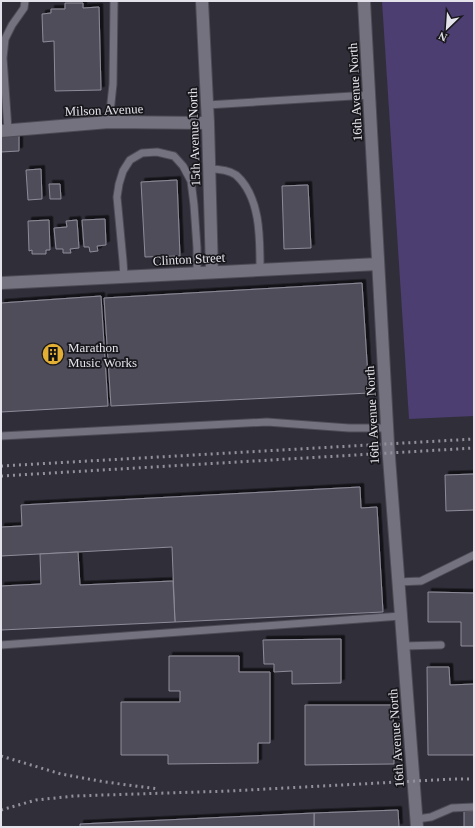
<svg xmlns="http://www.w3.org/2000/svg" width="475" height="828" font-family="'Times New Roman',serif">
	<style>
		.green { fill: #4c3e70 }
		.building { fill: #504e5a; stroke: #8e8b99; filter: url(#shadow) }
		.lines { fill: none; stroke-linecap: round; stroke-linejoin: round }
		.service-casing { stroke: #4d4b55; stroke-width: 9 }
		.minor-casing { stroke: #4d4b55; stroke-width: 14 }
		.service { stroke: #75727f; stroke-width: 7 }
		.minor { stroke: #75727f; stroke-width: 12 }
		.rail { stroke: #92909a; stroke-width: 3; stroke-dasharray: 2 4; stroke-linecap: butt }
		.labels { text-anchor: middle; dominant-baseline: central; stroke-width: 3.5; stroke-linejoin: round; paint-order: stroke }
		.street-label { font-size: 13px; fill: #e4e2ea; stroke: #18171c }
		.poi-label { font-size: 13px; fill: #e4e2ea; stroke: #18171c; text-anchor: start }
	</style>
	<defs>
		<filter id="shadow"><feDropShadow dx="3.5" dy="-3.5" stdDeviation="0" flood-color="#0009"/></filter>
	</defs>
	<rect width="100%" height="100%" fill="#302e39"/>
	<path class="green" d="M382,1H474V416L409,419Z"/>
	<g class="building">
		<path d="M65,3H83V8L99,7L101,90L55,91L54,41L43,42L42,14L51,13V9H65Z"/>
		<path d="M19,134V151L1,152V135Z"/>
		<path d="M41,169L42,199L28,200L26,170Z"/>
		<path d="M177,180L180,256L145,257L141,182Z"/>
		<path d="M49,184H60L61,199H50Z"/>
		<path d="M308,185L311,248L284,249L282,186Z"/>
		<path d="M105,219L106,245L97,246L98,251L90,252L89,247H84L82,220Z"/>
		<path d="M49,220L50,250H46V254H32V250L29,251L28,221Z"/>
		<path d="M77,220L79,248L70,249L71,253H63V249H56L54,228L67,227L66,221Z"/>
		<path d="M362,283L369,393L111,406L104,298Z"/>
		<path d="M101,296L108,406L1,412V303Z"/>
		<path d="M474,474V510L446,511L445,475Z"/>
		<path d="M360,487L361,508L377,507L383,612L175,622L172,547L1,556V527L22,526L21,505Z"/>
		<path d="M78,552L80,585L173,581L175,622L1,630V586L41,584L40,554Z"/>
		<path d="M428,592L474,593V646H461V622H428Z"/>
		<path d="M341,639V683L292,684V671L274,672V664H264L263,640Z"/>
		<path d="M169,656H239V672H270V743H258V763L168,764V755H121V702H180V691H169Z"/>
		<path d="M427,667H449L450,685L474,684V755H428Z"/>
		<path d="M305,705H393L394,764L305,765Z"/>
		<path d="M398,810L399,827H314V813Z"/>
		<rect x="464" y="811" width="10" height="16"/>
		<path d="M314,813V827H80V824Z"/>
	</g>
	<g class="lines">
		<g class="service-casing">
			<g id="service">
				<path d="M207,105L369,95"/>
				<path d="M109,122L113,84L114,1"/>
				<path d="M8,130L3,58L5,39L12,25L24,8L25,1"/>
				<path d="M209,169C217,169 229,170 236,175C261,197 260,239 260,270"/>
				<path d="M124,277L123,261L117,197L119,184L123,171L130,160L142,153L157,152L174,156L183,166L191,181L194,205L197,248V273"/>
				<path d="M1,436L267,422L349,428H387"/>
				<path d="M398,582L421,581L474,555"/>
				<path d="M1,645L401,616"/>
				<path d="M403,646L441,645"/>
				<path d="M417,819L431,817L452,808L474,807"/>
			</g>
		</g>
		<g class="minor-casing">
			<g id="minor">
				<path d="M202,1L208,123L212,272"/>
				<path d="M364,1L388,444L417,827"/>
				<path d="M1,131L109,122L208,123"/>
				<path d="M1,283L378,264"/>
			</g>
		</g>
		<use href="#service" class="service"/>
		<use href="#minor" class="minor"/>
		<g class="rail">
			<path d="M1,466L474,439"/>
			<path d="M1,476L474,448"/>
			<path d="M1,756L61,774L105,782L159,789"/>
			<path d="M1,810L36,800L74,796L229,791L454,779H474"/>
		</g>
	</g>
	<defs>
		<g id="building-disc" transform="scale(1.15)"><circle r="9.5" fill="#e2af34" stroke="#18171c"/><path d="M-4-6H4V6H1V3H-1V6H-4ZM-2.5-4.3h1.7v1.8h-1.7ZM.8-4.3h1.7v1.8H.8ZM-2.5-1h1.7V.8h-1.7ZM.8-1h1.7V.8H.8Z" fill="#111"/></g>
	</defs>
	<g fill-rule="evenodd">
		<use href="#building-disc" x="53" y="354"/>
	</g>
	<g class="labels">
		<g class="street-label">
			<text transform="translate(355 92) rotate(-93)">16th Avenue North</text>
			<text transform="translate(104 110) rotate(-2)">Milson Avenue</text>
			<text transform="translate(194 137) rotate(-92)">15th Avenue North</text>
			<text transform="translate(189 259) rotate(-3)">Clinton Street</text>
			<text transform="translate(372 415) rotate(-93)">16th Avenue North</text>
			<text transform="translate(396 738) rotate(-94)">16th Avenue North</text>
		</g>
		<g class="poi-label">
			<text x="68" y="347">Marathon<tspan x="68" dy="15">Music Works</tspan></text>
		</g>
	</g>
	<rect width="475" height="828" fill="none" stroke="#e4e2ea" stroke-width="4"/>
	<g transform="translate(447 28) rotate(205)" stroke="#18171c" stroke-width="3" paint-order="stroke">
	<path d="M0-3L7 15L0 10L-7 15Z" fill="#e4e2ea"/>
	<text y="-6" font-size="11" font-weight="bold" text-anchor="middle" fill="#e4e2ea">N</text>
	</g>
</svg>
